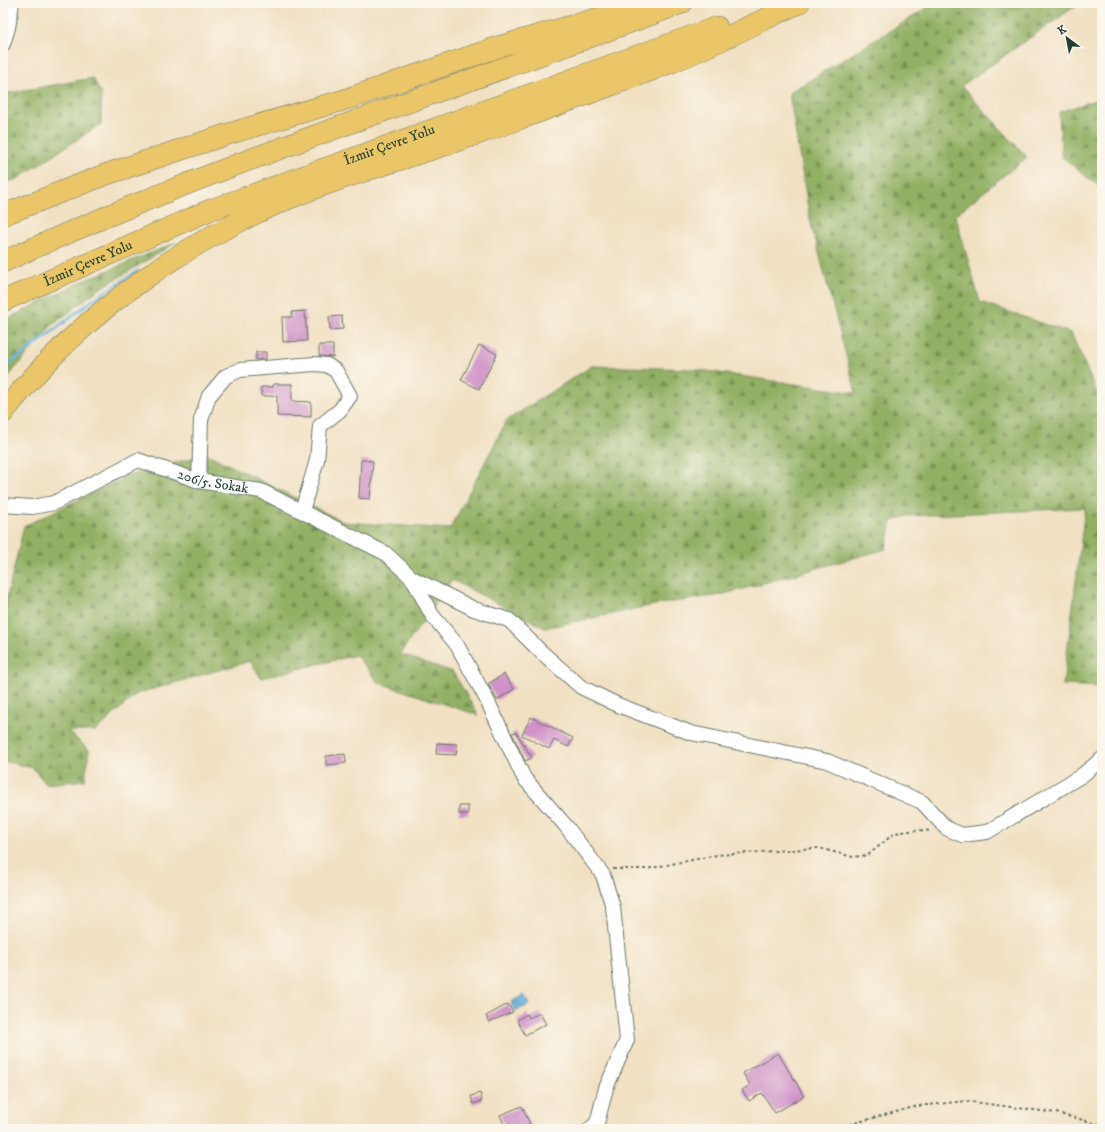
<svg xmlns="http://www.w3.org/2000/svg" width="1105" height="1132" font-family="'IM FELL DW Pica',serif">
	<style>
		.forest { fill: url(#forest-firs); stroke: #58764c }
		.water { fill: url(#water-waves); stroke: #427788 }
		.lines { fill: none; stroke-linecap: round; stroke-linejoin: round }
		.stream { stroke: #64b1dd; stroke-width: 3 }
		.building { fill: #cf91c7 }
		.minor-casing { stroke: #687666; stroke-width: 16 }
		.highway-casing { stroke: #687666; stroke-width: 22 }
		.path { stroke: #687666; stroke-width: 2; stroke-dasharray: 3 3; stroke-linecap: butt }
		.minor { stroke: #fff; stroke-width: 14 }
		.highway { stroke: #ebc669; stroke-width: 21 }
		.labels { text-anchor: middle; dominant-baseline: central; stroke-width: 3; stroke-linejoin: round; paint-order: stroke }
		.street-label { font-size: 14px; fill: #1f3d34; stroke: #fbf7ec }
	</style>
	<defs>
		<pattern id="forest-firs" width="22" height="20" patternUnits="userSpaceOnUse"><rect width="22" height="20" fill="#92b063"/><path d="M5 1l3.5 6h-7zM16 11l3.5 6h-7z" fill="#779052"/></pattern>
		<pattern id="water-waves" width="16" height="10" patternUnits="userSpaceOnUse"><rect width="16" height="10" fill="#64b1dd"/><path d="M0 5q4-4 8 0t8 0" fill="none" stroke="#5291b4"/></pattern>
	</defs>
	<rect width="100%" height="100%" fill="#fbf7ec"/>
	<filter id="ink" filterUnits="userSpaceOnUse"><feTurbulence type="fractalNoise" baseFrequency=".025" numOctaves="2"/><feDisplacementMap in="SourceGraphic" scale="8" xChannelSelector="R" yChannelSelector="G"/><feConvolveMatrix kernelMatrix="1 2 1 2 8 2 1 2 1" color-interpolation-filters="sRGB"/></filter>
	<filter id="wash" filterUnits="userSpaceOnUse"><feTurbulence type="fractalNoise" baseFrequency=".012" numOctaves="4" result="noise"/><feDisplacementMap in="SourceGraphic" scale="16" xChannelSelector="R" yChannelSelector="G"/><feGaussianBlur stdDeviation="0.9" result="paint"/><feColorMatrix in="noise" values="0 0 0 0 0 0 0 0 0 0 0 0 0 0 0 0 0 1.4 0 .05"/><feComposite in="paint" operator="in"/></filter>
	<g filter="url(#wash)">
		<rect width="100%" height="100%" fill="#f1e0c2"/>
		<g class="forest">
			<path d="M935,3H1080L961,86L1027,157L955,215L980,302L1071,333L1102,404V687L1063,685L1085,508L907,516L892,521L886,549L721,595L659,604L545,628L452,580L400,654L453,672L478,715L379,683L356,655L261,678L250,661L136,694L96,731H68L89,750L85,780L46,784L33,768L3,761V614L24,526L130,475L207,454L344,522L450,529L507,420L592,366L692,369L856,393L810,219L789,93Z"/>
			<path d="M93,78L101,94V124L17,179L3,183V94Z"/>
			<path d="M1102,98V189L1062,157L1059,112Z"/>
			<path d="M177,242L96,291L51,326L3,383V321L85,280Z"/>
		</g>
		<path class="water" d="M524,995L530,1004L515,1012L511,1002Z"/>
		<g class="lines">
			<path class="stream" d="M3,366L22,355L94,299L138,271"/>
		</g>
		<g id="blocks">
			<g class="building">
				<path d="M305,311L307,341L283,342L282,317H292V312Z"/>
				<path d="M342,316L343,329L330,330L329,317Z"/>
				<path d="M319,345H333V357L319,356Z"/>
				<path d="M479,345L497,354L479,389L461,380Z"/>
				<path d="M256,352H266V359L256,360Z"/>
				<path d="M273,384H292V401L311,402V417L277,416V396H261V387H273Z"/>
				<path d="M361,460L373,461L370,499L359,498Z"/>
				<path d="M504,674L514,689L497,700L488,684Z"/>
				<path d="M531,717L573,738L568,747L554,740L549,749L522,735Z"/>
				<path d="M516,732L532,758L525,761L512,733Z"/>
				<path d="M437,743L457,744L456,755L436,754Z"/>
				<path d="M345,754L346,763L326,765V756Z"/>
				<rect x="459" y="806" width="9" height="8"/>
				<path d="M508,1004L513,1012L489,1022L486,1016Z"/>
				<path d="M540,1013L546,1024L525,1035L517,1020L527,1014L529,1018Z"/>
				<path d="M778,1053L804,1096L775,1113L762,1093L749,1101L742,1090L750,1085L743,1073Z"/>
				<path d="M480,1093L482,1101L473,1104L471,1096Z"/>
				<path d="M522,1106L532,1129H506L500,1115Z"/>
			</g>
		</g>
	</g>
	<g filter="url(#ink)">
		<use href="#blocks" fill-opacity="0" stroke="#687666" stroke-width="1"/>
		<g class="lines">
			<g class="minor-casing">
				<g id="minor">
					<path d="M3,44L8,28L12,3"/>
					<path d="M199,481L201,420L209,396L226,376L240,370L314,364L327,365L336,371L350,396L340,410L320,426L317,460L302,511"/>
					<path id="s1" d="M3,505L32,507L54,503L138,460L199,481L261,491L385,553L412,578L474,609L509,620L539,650L581,687L618,705L691,733L827,761L922,802L946,828L962,835L987,832L1081,776L1102,759"/>
					<path d="M412,578L432,615L457,645L487,700L524,778L566,826L603,875L613,907L627,1040L606,1088L597,1123L590,1129"/>
				</g>
			</g>
			<g class="highway-casing">
				<g id="highway">
					<path d="M3,215L104,175L228,134L347,99L501,46L602,17L640,3"/>
					<path d="M3,262C223,160 455,89 682,3"/>
					<path id="s2" d="M3,301L210,210L717,27"/>
					<path d="M3,413C83,310 197,232 318,187C372,167 428,152 483,132C544,110 606,88 667,64C712,46 755,23 799,3"/>
				</g>
			</g>
			<g class="path">
				<path d="M613,869H646L717,855L819,848L853,857L868,855L895,833L917,830L932,831"/>
				<path d="M832,1129L918,1106L966,1101L1056,1113L1102,1125"/>
			</g>
			<use href="#minor" class="minor"/>
			<use href="#highway" class="highway"/>
		</g>
	</g>
	<g class="labels">
		<g class="street-label">
			<text stroke="none"><textPath href="#s2" startOffset="417">İzmir Çevre Yolu</textPath></text>
			<text stroke="none"><textPath href="#s2" startOffset="93">İzmir Çevre Yolu</textPath></text>
			<text stroke="none"><textPath href="#s1" startOffset="224">206/5. Sokak</textPath></text>
		</g>
	</g>
	<rect width="1105" height="1132" fill="none" stroke="#fbf7ec" stroke-width="16"/>
	<g transform="translate(1067 38) rotate(328)" stroke="#fbf7ec" stroke-width="3" paint-order="stroke">
	<path d="M0-3L7 15L0 10L-7 15Z" fill="#1f3d34"/>
	<text y="-6" font-size="11" font-weight="bold" text-anchor="middle" fill="#1f3d34">K</text>
	</g>
</svg>
